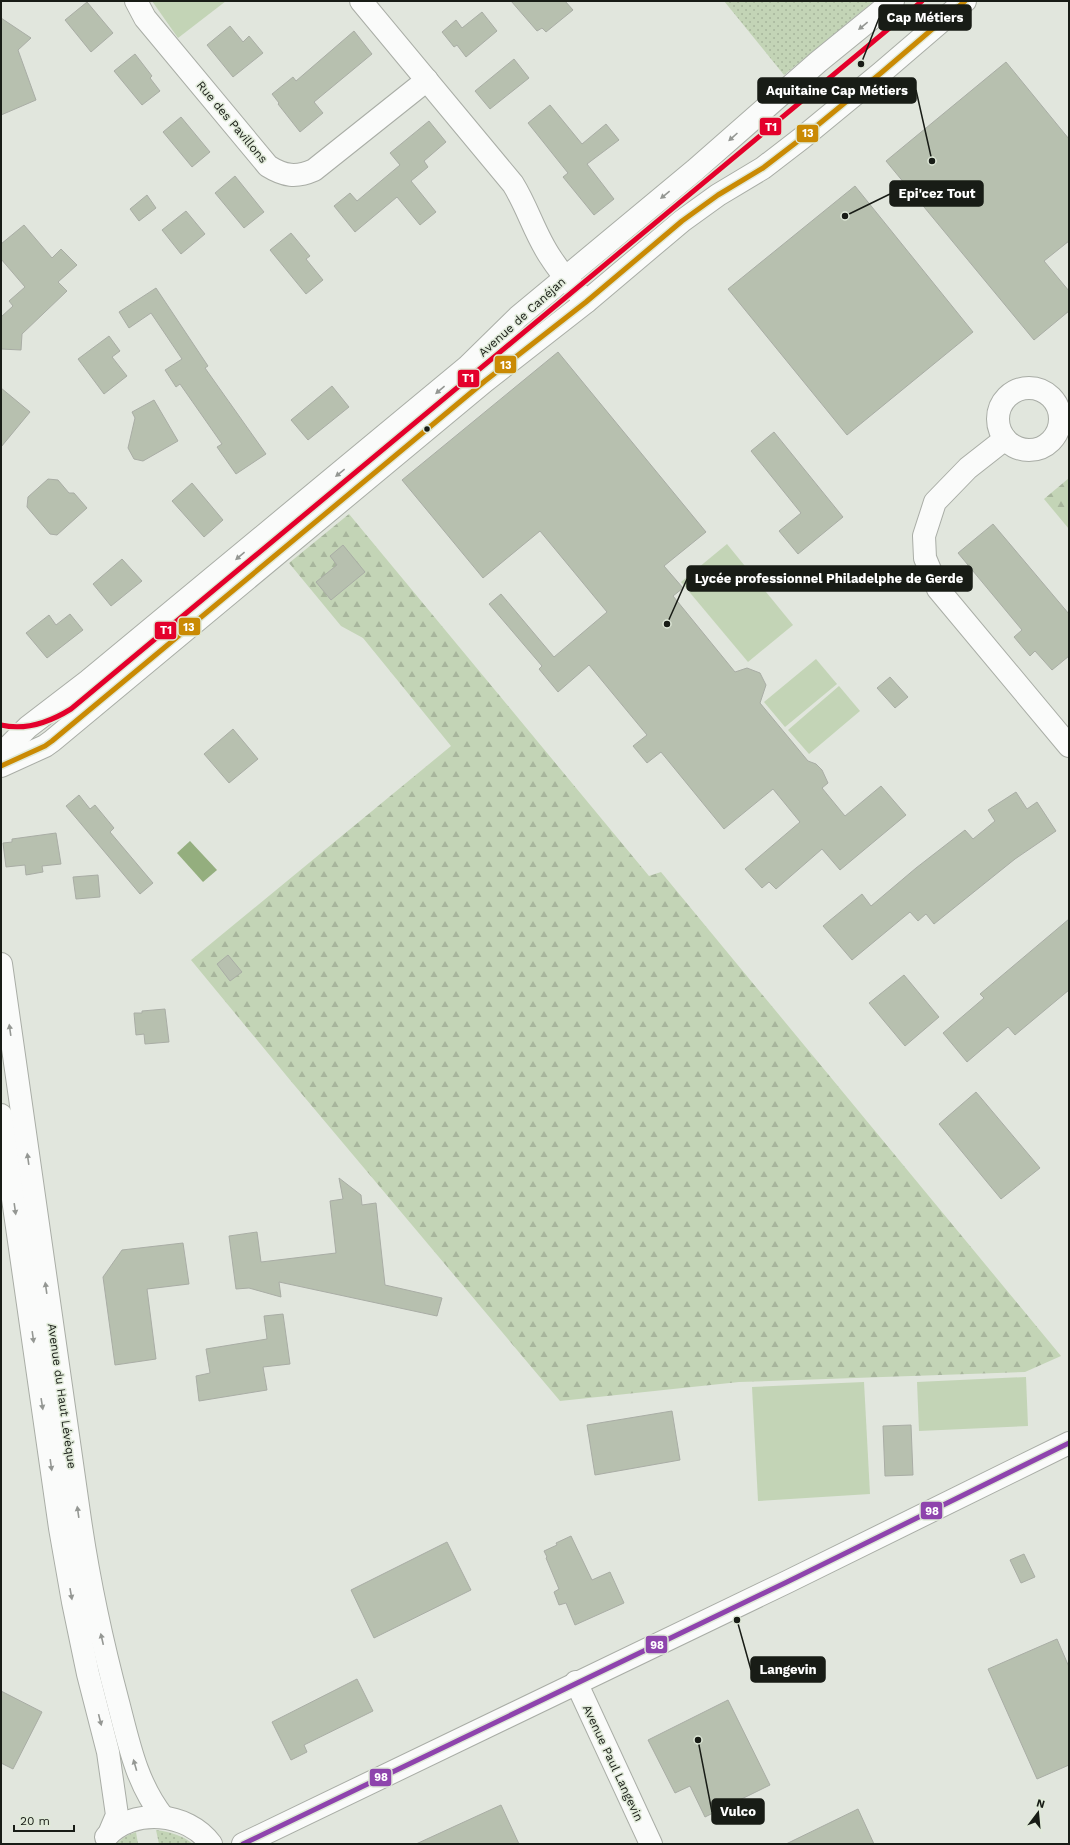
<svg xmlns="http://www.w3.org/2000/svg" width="1070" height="1845" font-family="'Work Sans',sans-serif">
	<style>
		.grass { fill: #c3d4b6 }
		.forest { fill: url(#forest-firs) }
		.park { fill: url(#park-dots) }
		.water { fill: #94ae7e }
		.building { fill: #b7c0af; stroke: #a9ada5 }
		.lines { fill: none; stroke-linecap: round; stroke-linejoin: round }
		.minor-casing { stroke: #a9ada6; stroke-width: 24 }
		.major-casing { stroke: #a9ada6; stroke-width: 24 }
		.minor { stroke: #fafbfa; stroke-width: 22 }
		.major { stroke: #fafbfa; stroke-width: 22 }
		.bus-1-casing { stroke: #e0ead9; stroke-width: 8 }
		.bus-2-casing { stroke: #e0ead9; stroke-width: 8 }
		.bus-1 { stroke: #ca8a04; stroke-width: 5 }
		.bus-2 { stroke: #8e44ad; stroke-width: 5 }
		.tram-1-casing { stroke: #e0ead9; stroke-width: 8 }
		.tram-1 { stroke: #e4002b; stroke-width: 5 }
		.oneway { fill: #949793 }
		.bus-dot { fill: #181c16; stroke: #e0ead9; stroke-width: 1.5 }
		.labels { text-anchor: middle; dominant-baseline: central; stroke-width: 3; stroke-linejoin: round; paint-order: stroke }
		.street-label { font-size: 12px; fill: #181c16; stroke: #e0ead9 }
		.leader { fill: none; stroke: #181c16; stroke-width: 1.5 }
		.callout-dot { fill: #181c16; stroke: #e0ead9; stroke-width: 1.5 }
		.callout { fill: #181c16; stroke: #181c16; stroke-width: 1.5 }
		.callout-label { font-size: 13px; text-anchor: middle; font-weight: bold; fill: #fff }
		.line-badge { stroke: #e0ead9; stroke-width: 1.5 }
		.badge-label { font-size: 11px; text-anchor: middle; font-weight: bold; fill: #fff }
	</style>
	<defs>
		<pattern id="forest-firs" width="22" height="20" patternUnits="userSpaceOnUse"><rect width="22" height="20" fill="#c3d4b6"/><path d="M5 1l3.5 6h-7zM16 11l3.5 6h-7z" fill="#a7b59c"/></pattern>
		<pattern id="park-dots" width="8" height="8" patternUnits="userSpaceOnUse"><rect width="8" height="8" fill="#c3d4b6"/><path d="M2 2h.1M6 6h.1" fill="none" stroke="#a7b59c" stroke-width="1.8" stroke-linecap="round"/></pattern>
	</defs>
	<rect width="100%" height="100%" fill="#e1e6dd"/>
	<g class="grass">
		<path d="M152,1H226L178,38Z"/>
		<path d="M727,544L793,625L748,662L681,582Z"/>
		<path d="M816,659L837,684L785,727L764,702Z"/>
		<path d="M839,686L860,711L809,754L788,730Z"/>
		<path d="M1026,1377L1028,1426L919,1431L917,1382Z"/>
		<path d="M864,1382L870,1494L758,1501L752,1387Z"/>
	</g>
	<g class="forest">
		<path d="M1069,478V529L1044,499Z"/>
		<path d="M349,514L649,876L661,872L1061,1356L1025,1372L739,1382L560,1401L290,1080L191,960L451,746L363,638L341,626L289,563Z"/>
	</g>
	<g class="park">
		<path d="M724,1H874L784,75Z"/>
		<path d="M156,1830C170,1832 182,1835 193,1844H159Z"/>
		<path d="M136,1832L138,1844H116L126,1836Z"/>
	</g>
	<path class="water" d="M190,841L217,870L203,882L177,853Z"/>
	<g class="building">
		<path d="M511,1H565L573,10L546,32L542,28L537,31Z"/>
		<path d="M87,2L113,33L91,52L65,20Z"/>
		<path d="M482,12L497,31L466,57L457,45L454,47L442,32L456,20L462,28Z"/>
		<path d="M1,18L31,38L18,50L36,100L1,115Z"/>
		<path d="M230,26L243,42L249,36L263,53L233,77L207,45Z"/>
		<path d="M354,31L372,54L314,102L323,113L300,132L278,104L279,103L272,94L293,77L296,81Z"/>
		<path d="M135,54L152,76L150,78L160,91L142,105L114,71Z"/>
		<path d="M514,59L529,78L490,109L475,91Z"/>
		<path d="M1006,62L1069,139V241L1044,261L1069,291V311L1034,340L886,161Z"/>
		<path d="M550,105L582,144L606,124L619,140L587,164L614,199L594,215L563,177L568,173L528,123Z"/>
		<path d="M181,117L210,152L192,167L163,132Z"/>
		<path d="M429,121L446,142L424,161L428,167L411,181L436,212L420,225L397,197L355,232L334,206L350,193L357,201L400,165L390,153Z"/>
		<path d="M235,176L264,212L244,228L215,193Z"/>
		<path d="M855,186L973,332L847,435L728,289Z"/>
		<path d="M147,195L156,208L139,221L130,209Z"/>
		<path d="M186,211L205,234L181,254L162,230Z"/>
		<path d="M24,225L52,258L61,249L77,265L58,282L67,291L22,334L21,350L1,349V317L13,306L9,301L25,287L1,259V244Z"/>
		<path d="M291,233L310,256L306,259L323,280L306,294L270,250Z"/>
		<path d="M156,288L208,366L205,368L266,454L236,474L217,447L222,444L180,384L176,387L165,370L182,359L151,313L129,328L119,312Z"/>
		<path d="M109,336L120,351L112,357L127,376L104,394L78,359Z"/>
		<path d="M558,352L706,532L664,566L683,588L673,596L735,672L747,668L760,673L766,685L760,703L808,761L816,764L822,770L828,783L822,788L845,816L881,786L906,815L840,870L822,849L776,889L769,882L762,888L745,869L800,822L773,789L724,829L661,752L647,763L633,746L647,735L589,665L558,692L539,669L542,666L489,604L501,594L554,657L607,612L540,531L483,578L402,480Z"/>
		<path d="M332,386L349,407L308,440L291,420Z"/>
		<path d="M1,388L30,412L1,447Z"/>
		<path d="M154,400L178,441L143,461L134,459L128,448L135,418L132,412Z"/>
		<path d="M774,432L843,517L798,554L779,531L801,513L751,451Z"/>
		<path d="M48,479L58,480L69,493H74L87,508L57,535L50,534L27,507L28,497Z"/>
		<path d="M192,483L223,520L204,537L172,501Z"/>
		<path d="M993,524L1069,614V656L1052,670L1035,651L1030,656L1014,637L1022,630L958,553Z"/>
		<path d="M343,545L365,572L331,600L316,582L337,565L330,556Z"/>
		<path d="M122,559L142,581L111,606L93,584Z"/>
		<path d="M70,614L83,630L47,658L26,633L49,615L56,625Z"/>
		<path d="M890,677L908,697L895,708L877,688Z"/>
		<path d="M233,729L258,759L229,783L204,754Z"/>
		<path d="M1016,792L1027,809L1037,802L1056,831L1015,859L934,924L926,914L918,921L910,912L852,960L823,926L862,894L871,906L916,868L965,830L973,839L995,821L988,810Z"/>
		<path d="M79,795L90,809L95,805L114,828L110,832L153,883L140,894L66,806Z"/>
		<path d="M56,833L61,864L42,866L43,872L26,875L25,865L6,867L3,843L12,842V839Z"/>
		<path d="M98,875L100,897L76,899L73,877Z"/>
		<path d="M1069,919V990L1015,1035L1008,1027L967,1062L943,1033L984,998L980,994Z"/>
		<path d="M228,955L242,972L230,981L217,964Z"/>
		<path d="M904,975L939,1017L905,1046L869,1003Z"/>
		<path d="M165,1009L169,1042L145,1044L144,1034L136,1035L134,1013H142V1011Z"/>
		<path d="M976,1092L1040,1168L1001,1199L939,1124Z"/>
		<path d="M339,1178L361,1195L362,1205L376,1203L385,1285L442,1298L437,1316L279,1282L281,1297L249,1288L236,1289L229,1236L257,1232L261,1262L336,1253L330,1201L343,1199Z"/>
		<path d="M183,1243L189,1284L147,1289L156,1359L115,1365L103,1277L122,1250Z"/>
		<path d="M283,1314L290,1364L263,1367L267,1390L199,1401L196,1376L210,1373L206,1349L267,1339L264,1316Z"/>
		<path d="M672,1411L680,1460L595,1475L587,1425Z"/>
		<path d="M911,1425L913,1475L885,1476L883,1426Z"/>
		<path d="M571,1536L592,1580L610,1572L624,1603L575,1625L566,1603L559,1605L554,1592L559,1589L546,1558L547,1557L544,1551L557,1545L556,1543Z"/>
		<path d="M447,1542L471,1590L374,1638L351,1590Z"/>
		<path d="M1024,1554L1035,1577L1021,1583L1010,1560Z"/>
		<path d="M1057,1639L1069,1667V1765L1037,1779L988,1669Z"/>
		<path d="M357,1679L373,1711L304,1745L307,1752L291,1760L272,1722Z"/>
		<path d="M1,1691L42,1712L13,1769L1,1763Z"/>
		<path d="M728,1700L770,1785L705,1817L690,1786L675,1793L648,1740Z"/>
		<path d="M501,1805L519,1844H416Z"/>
		<path d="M858,1809L874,1844H786Z"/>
	</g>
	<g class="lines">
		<g class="minor-casing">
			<g id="minor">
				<path d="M136,1L145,18L268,166C284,176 296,178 314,170L427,80"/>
				<path d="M361,1L513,184C528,208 535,235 551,258C561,274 574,288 586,302"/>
				<circle cx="1029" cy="419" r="31"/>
				<path d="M1005,439L968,468L935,502L924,536L925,558L938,589L1069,746"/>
				<path d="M1,754L28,727L88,681L467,367L518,317L695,170L818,62L893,1"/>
				<path d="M1,766L45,746L52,741L485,381L586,302L682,221L718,195L763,168L802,138L881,73L965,1"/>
				<path d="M576,1682L651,1844"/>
				<path d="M243,1844L787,1582L1069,1443"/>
			</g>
		</g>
		<g class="major-casing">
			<g id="major">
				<path d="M1,964L80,1520C89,1582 102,1642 118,1702C129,1744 136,1782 163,1817"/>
				<path d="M1,1115L60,1528L73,1602L88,1674L108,1752L117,1815L109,1834"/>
				<path d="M106,1837C133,1807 188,1812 211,1844"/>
			</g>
		</g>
		<use href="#minor" class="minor"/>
		<use href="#major" class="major"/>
		<g class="bus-1-casing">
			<path id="bus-1" d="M1,766L45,746L52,741L485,381L586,302L682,221L718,195L763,168L802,138L881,73L965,1"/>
		</g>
		<g class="bus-2-casing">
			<path id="bus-2" d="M243,1844L787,1582L1069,1443"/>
		</g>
		<use href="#bus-1" class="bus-1"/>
		<use href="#bus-2" class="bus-2"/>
		<g class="tram-1-casing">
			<path id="tram-1" d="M1,725C26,731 50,722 71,709L922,1"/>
		</g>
		<use href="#tram-1" class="tram-1"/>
	</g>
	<defs><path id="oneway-solid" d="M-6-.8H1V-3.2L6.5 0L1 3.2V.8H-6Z"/></defs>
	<g class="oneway">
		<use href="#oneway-solid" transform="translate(863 26) rotate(141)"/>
		<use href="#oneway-solid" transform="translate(733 137) rotate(138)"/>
		<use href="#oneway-solid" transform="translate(665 195) rotate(141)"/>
		<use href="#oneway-solid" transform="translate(440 390) rotate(140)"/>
		<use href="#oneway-solid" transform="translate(340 473) rotate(141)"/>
		<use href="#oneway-solid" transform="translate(240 556) rotate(140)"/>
		<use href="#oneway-solid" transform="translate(10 1030) rotate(-98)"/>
		<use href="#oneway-solid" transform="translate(28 1159) rotate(-98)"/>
		<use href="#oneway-solid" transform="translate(15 1209) rotate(82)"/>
		<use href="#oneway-solid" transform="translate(46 1288) rotate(-98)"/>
		<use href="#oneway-solid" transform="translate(33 1337) rotate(82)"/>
		<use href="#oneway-solid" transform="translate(42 1404) rotate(81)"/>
		<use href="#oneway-solid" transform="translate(51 1465) rotate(82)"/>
		<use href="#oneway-solid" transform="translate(78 1512) rotate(-98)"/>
		<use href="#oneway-solid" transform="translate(71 1594) rotate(80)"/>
		<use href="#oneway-solid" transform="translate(102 1639) rotate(-103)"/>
		<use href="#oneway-solid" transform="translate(100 1720) rotate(76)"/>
		<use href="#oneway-solid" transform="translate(135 1765) rotate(-106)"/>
	</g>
	<circle class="bus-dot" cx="427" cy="429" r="3.5"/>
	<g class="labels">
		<g class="street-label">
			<text transform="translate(232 122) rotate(50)">Rue des Pavillons</text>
			<text transform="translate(522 317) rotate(-42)">Avenue de Canéjan</text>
			<text transform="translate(62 1396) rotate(82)">Avenue du Haut Lévèque</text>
			<text transform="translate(613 1763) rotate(65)">Avenue Paul Langevin</text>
		</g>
	</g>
	<path class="leader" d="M861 64L879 18M932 161L916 90M845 216L890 194M667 624L687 579M737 1620L751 1670M698 1740L712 1812"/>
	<g class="callout-dot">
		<circle cx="861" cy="64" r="4"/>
		<circle cx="932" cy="161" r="4"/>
		<circle cx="845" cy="216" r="4"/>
		<circle cx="667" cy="624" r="4"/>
		<circle cx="737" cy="1620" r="4"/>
		<circle cx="698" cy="1740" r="4"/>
	</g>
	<g class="callout">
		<rect x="879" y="5" width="92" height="25" rx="4"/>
		<rect x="758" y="78" width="158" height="25" rx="4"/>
		<rect x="890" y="181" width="93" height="25" rx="4"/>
		<rect x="687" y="566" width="285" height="25" rx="4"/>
		<rect x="751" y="1657" width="74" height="25" rx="4"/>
		<rect x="712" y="1799" width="52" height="25" rx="4"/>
	</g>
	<g class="callout-label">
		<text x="925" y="22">Cap Métiers</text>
		<text x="837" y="95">Aquitaine Cap Métiers</text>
		<text x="937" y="198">Epi'cez Tout</text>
		<text x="829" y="583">Lycée professionnel Philadelphe de Gerde</text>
		<text x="788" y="1674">Langevin</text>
		<text x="738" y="1816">Vulco</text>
	</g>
	<g class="line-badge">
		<rect x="759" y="117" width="23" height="19" rx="4" fill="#e4002b"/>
		<rect x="796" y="124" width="23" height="19" rx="4" fill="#ca8a04"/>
		<rect x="494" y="355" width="23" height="19" rx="4" fill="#ca8a04"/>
		<rect x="457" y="369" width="23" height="19" rx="4" fill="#e4002b"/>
		<rect x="178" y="617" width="23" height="19" rx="4" fill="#ca8a04"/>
		<rect x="154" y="621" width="23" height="19" rx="4" fill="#e4002b"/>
		<rect x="920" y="1501" width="23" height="19" rx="4" fill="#8e44ad"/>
		<rect x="645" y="1635" width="23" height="19" rx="4" fill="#8e44ad"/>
		<rect x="369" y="1768" width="23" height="19" rx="4" fill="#8e44ad"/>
	</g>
	<g class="badge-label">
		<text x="771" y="131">T1</text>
		<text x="808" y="137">13</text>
		<text x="506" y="369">13</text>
		<text x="468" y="382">T1</text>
		<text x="189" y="631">13</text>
		<text x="166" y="634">T1</text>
		<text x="932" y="1515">98</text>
		<text x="657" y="1649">98</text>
		<text x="381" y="1781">98</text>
	</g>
	<rect width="1070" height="1845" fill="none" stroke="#181c16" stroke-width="4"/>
	<g transform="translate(1038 1813) rotate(16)" stroke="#e0ead9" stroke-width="3" paint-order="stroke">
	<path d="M0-3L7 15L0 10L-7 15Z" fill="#181c16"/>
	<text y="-6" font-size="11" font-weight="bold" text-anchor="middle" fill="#181c16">N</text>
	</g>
	<path d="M14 1825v6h60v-6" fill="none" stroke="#181c16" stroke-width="2"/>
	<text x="20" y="1825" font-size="12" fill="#181c16" stroke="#e0ead9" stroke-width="3" paint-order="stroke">20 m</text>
</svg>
